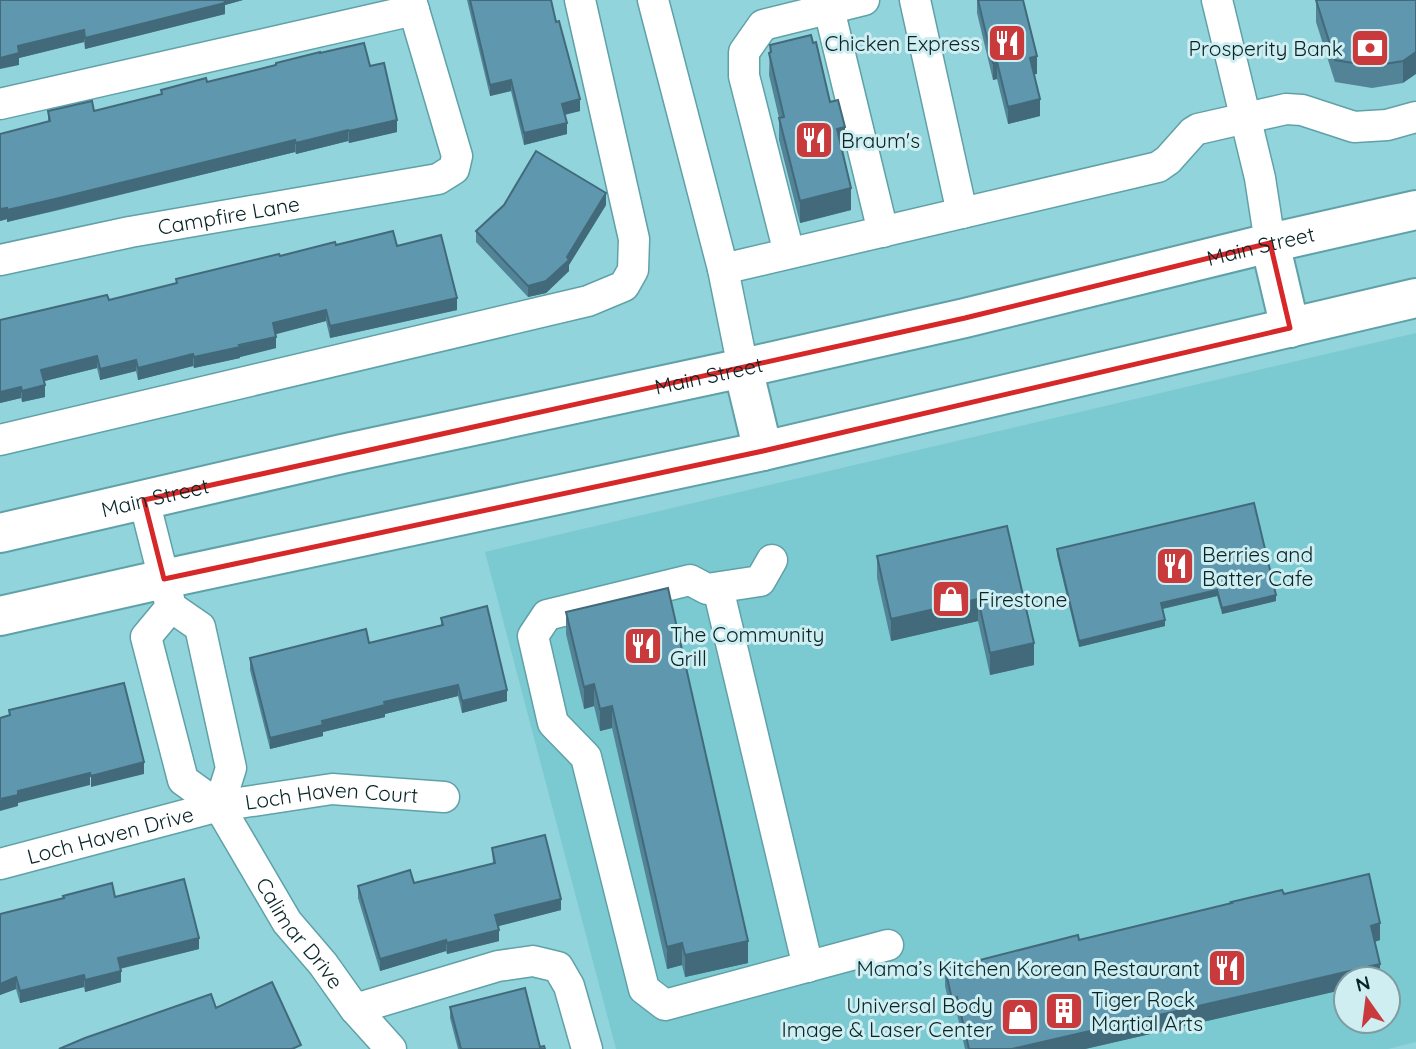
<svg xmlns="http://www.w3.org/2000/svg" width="1416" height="1049" font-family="Quicksand,sans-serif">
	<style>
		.built { fill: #7bcad2; fill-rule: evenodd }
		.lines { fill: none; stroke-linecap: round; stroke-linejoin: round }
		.minor-casing { stroke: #60a1a8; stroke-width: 33 }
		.major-casing { stroke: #60a1a8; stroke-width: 42 }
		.minor { stroke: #fff; stroke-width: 30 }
		.major { stroke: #fff; stroke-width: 38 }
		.wall { fill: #528396 }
		.shaded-wall { fill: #426a7a }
		.building { fill: #5f98ae; stroke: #426a7a; stroke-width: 2 }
		.marked { fill: none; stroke: #d62828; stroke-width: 5; stroke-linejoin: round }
		.labels { text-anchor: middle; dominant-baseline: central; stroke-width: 6; stroke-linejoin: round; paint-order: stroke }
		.poi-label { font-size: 21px; fill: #082427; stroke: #ceeef2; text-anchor: start }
		.street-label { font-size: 21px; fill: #082427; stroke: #ceeef2 }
	</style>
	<rect width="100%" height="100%" fill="#91d4db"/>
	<path class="built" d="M1416,333V1042L1388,1049H616L485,552ZM1346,979H1388V1021H1346Z"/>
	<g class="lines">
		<g class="minor-casing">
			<g id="minor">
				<path d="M653,0L723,269L743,368"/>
				<path d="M915,0L962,213"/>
				<path d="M1217,0L1260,178L1270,243"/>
				<path d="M829,9L883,232"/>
				<path d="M0,104L414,10"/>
				<path d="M789,253L744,76V52L763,25L864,0"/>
				<path id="s1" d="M0,260L130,232L438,179L454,169L457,156L411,0"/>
				<path d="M723,269L1158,167L1168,160L1193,132L1198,129L1286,109L1302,110L1354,127L1387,125L1416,117"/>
				<path d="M0,440L588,301L624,286L633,270L634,239L580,0"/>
				<path d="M144,500L171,607L200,627L231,768L219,806"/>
				<path d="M772,560L760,581L707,589L690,580L547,615L533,636L553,723L586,757L644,989L665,1005L888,945"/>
				<path d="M718,588L808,967"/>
				<path id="s2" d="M171,607L146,637L183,780L219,806L287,922L323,964L355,1009L391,1049"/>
				<path id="s3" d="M0,864L219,806L332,789L444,797"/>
				<path d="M355,1009L498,966L533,961L558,967L569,986L587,1049"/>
			</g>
		</g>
		<g class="major-casing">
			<g id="major">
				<path d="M1270,243L1290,328"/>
				<path d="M743,368L763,451"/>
				<path id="s4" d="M0,533L342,454L743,368L965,318L1270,243L1416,210"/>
				<path d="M0,616L164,579L763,451L1416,298"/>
			</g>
		</g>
		<use href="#minor" class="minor"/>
		<use href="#major" class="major"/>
	</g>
	<g class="wall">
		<path d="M0,0H243L225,5V14L85,49L84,42L19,58V65Z"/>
		<path d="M467,0H551L580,111L565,115L567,134L524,145L511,91L490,96Z"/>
		<path d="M977,0H1023L1037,74H1034L1040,116L1008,124L997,79L993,80L977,13Z"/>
		<path d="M1316,0H1416L1403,83L1372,88L1335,82L1316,22Z"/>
		<path d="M770,45L830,102L845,149L842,150L851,210L800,223L779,140V118L769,75Z"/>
		<path d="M320,53L370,66L397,132L349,143L348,141L296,154L295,152L55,211L7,222V219L0,221L48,122V111H94L161,94V90L207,82Z"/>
		<path d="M606,205L569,265V271L546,293L528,297L476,242V231Z"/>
		<path d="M336,245L397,246L457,310L330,338L326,321L275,334L276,348L240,357V358L194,368L193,366L138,380L136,371L100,380L97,368L44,381L45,397L22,402L21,398L0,403V320L109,300L176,283V279Z"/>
		<path d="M1007,526L1034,665L990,675L978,621L891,641L877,578V556Z"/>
		<path d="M1057,549L1276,601L1222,614L1217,596L1163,609L1165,626L1079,647L1057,555Z"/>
		<path d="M566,612L748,963L685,977L682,965L667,969L612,728L600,731L594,706L584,709L566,634Z"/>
		<path d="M441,618L507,701L462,713L458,696L385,714V717L323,732V736L270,749L250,670V658L369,643L441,625Z"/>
		<path d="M492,848L561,910L498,926L499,941L447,954L446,951L380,971L358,898V886L414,883L493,864Z"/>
		<path d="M1284,894L1380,940L1374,942L1380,979H1346V989L1085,1049H965L957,1014L952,1016L945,986V969Z"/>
		<path d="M115,897L199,949L120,969L121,982L85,992L84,987L20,1003L16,989L0,995V914Z"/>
		<path d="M450,1007L540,1047L545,1049H458L450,1018Z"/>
	</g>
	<g class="shaded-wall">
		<path d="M223,0H243L225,5V14L85,49V38Z"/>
		<path d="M84,30V42L19,58V65L0,69V58L18,46Z"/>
		<path d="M1416,52V74L1403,83V61Z"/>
		<path d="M1037,56V74L1030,75V58Z"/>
		<path d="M997,62V79L993,80V63Z"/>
		<path d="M511,80V91L490,96V85Z"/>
		<path d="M580,99V111L562,115V104Z"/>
		<path d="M1040,99V116L1008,124V107Z"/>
		<path d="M397,120V132L349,143V131Z"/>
		<path d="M567,123V134L524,145V133Z"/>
		<path d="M845,127V149L837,151V129Z"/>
		<path d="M348,130V141L296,154V143Z"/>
		<path d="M295,140V152L7,222V210Z"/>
		<path d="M851,188V210L800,223V201Z"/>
		<path d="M606,193V205L569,265V271L546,293L528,297V286L567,257Z"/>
		<path d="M7,208V219L0,221V209Z"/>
		<path d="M457,298V310L330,338V326Z"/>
		<path d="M326,310V321L273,335V323Z"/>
		<path d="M276,337V348L240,357V358L194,368V357Z"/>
		<path d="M193,354V366L138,380V368Z"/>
		<path d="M97,356V368L41,382V370Z"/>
		<path d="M136,360V371L100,380V369Z"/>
		<path d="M45,385V397L22,402V391Z"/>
		<path d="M21,387V398L0,403V392Z"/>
		<path d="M1217,590V596L1161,609V603Z"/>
		<path d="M1276,595V601L1222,614V608Z"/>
		<path d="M978,599V621L891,641V619Z"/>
		<path d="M1165,620V626L1079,647V641Z"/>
		<path d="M1034,643V665L990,675V653Z"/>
		<path d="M594,684V706L584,709V687Z"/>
		<path d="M458,685V696L385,714V717L323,732V736L270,749V738L384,702Z"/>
		<path d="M507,690V701L462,713V701Z"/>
		<path d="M612,706V728L600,731V709Z"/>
		<path d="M144,762V774L91,787V776Z"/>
		<path d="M90,773V785L18,803V806L0,811V800L18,791Z"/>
		<path d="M561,899V910L495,927V915Z"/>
		<path d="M1380,923V940L1371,943V926Z"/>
		<path d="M499,930V941L447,954V943Z"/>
		<path d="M199,938V949L118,969V958Z"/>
		<path d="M446,940V951L380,971V959Z"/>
		<path d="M748,941V963L685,977V955Z"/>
		<path d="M682,943V965L667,969V947Z"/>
		<path d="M1380,964V979H1346V989L1085,1049H1012Z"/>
		<path d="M121,971V982L85,992V980Z"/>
		<path d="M84,975V987L20,1003V991Z"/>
		<path d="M16,977V989L0,995V984Z"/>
		<path d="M957,997V1014L952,1016V999Z"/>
	</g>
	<g class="building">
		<path d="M0,0H224L225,3L85,38L84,30L18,46L19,53L0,58Z"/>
		<path d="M470,0H551L556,22L559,21L580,99L562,104L567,123L524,133L511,80L490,85Z"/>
		<path d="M978,0H1023L1037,56L1030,58L1040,99L1008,107L997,62L993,63Z"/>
		<path d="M1316,0H1416V52L1403,61L1372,66L1335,60Z"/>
		<path d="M811,35L813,43L816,42L830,102L838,100L845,127L837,129L851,188L800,201L779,118L784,117L769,53L771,52L770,45Z"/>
		<path d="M364,43L370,66L384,63L397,120L349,131L348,130L296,143L295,140L55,199L7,210V208L0,209V134L50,121L48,111L92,101L94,111L162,94L161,90L206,78L207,82L276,65V63L320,52V53Z"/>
		<path d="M536,151L606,193L567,257L569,260L546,281L528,286L476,231L504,205Z"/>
		<path d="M393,231L397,246L441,235L457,298L330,326L326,310L273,323L276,337L239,345L240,347L194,357L193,354L138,368L136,360L100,369L97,356L41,370L45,385L22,391L21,387L0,392V320L107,295L109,300L177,283L176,279L279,254L280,256L335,242L336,245Z"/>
		<path d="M1254,503L1276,595L1222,608L1217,590L1161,603L1165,620L1079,641L1057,549Z"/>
		<path d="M1007,526L1034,643L990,653L978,599L891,619L877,556Z"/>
		<path d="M668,588L748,941L685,955L682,943L667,947L612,706L600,709L594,684L584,687L566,612Z"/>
		<path d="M487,606L507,690L462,701L458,685L384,702L385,705L322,721L323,725L270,738L250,658L366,629L369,643L443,625L441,618Z"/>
		<path d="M124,683L144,762L91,776L90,773L18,791V795L0,799V718L10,715L9,710Z"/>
		<path d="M545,835L561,899L495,915L499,930L447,943L446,940L380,959L358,886L410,870L414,883L495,863L492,848Z"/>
		<path d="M1369,874L1380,923L1371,926L1380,964L1012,1049H969L957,997L952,999L945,969L1078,935L1079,940L1232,903L1231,902L1282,890L1284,894Z"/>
		<path d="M184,879L199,938L118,958L121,971L85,980L84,975L20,991L16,977L0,984V914L64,898L63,896L112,883L115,897Z"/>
		<path d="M272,982L301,1045L292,1049H59L85,1038L211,994L216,1008Z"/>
		<path d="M525,988L540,1047L544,1046L545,1049H461L450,1007Z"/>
	</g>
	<path class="marked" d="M1270,243L1290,328L763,451L164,579L144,500L965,318Z"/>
	<defs>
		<g id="restaurant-square" transform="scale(2.0125)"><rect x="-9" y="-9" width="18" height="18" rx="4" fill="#c93a3d" stroke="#ceeef2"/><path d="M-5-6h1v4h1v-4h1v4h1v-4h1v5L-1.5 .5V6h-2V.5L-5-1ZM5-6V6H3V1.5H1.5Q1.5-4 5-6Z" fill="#fff"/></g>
		<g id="bank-square" transform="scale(2.0125)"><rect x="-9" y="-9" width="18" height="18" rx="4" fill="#c93a3d" stroke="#ceeef2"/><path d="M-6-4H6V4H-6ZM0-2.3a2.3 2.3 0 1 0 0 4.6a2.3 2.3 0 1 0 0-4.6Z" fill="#fff"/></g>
		<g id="shop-square" transform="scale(2.0125)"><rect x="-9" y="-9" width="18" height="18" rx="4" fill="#c93a3d" stroke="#ceeef2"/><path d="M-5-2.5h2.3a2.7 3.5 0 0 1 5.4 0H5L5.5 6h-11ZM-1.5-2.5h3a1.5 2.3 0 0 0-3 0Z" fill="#fff"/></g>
		<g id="building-square" transform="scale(2.0125)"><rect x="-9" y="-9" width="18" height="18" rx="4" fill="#c93a3d" stroke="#ceeef2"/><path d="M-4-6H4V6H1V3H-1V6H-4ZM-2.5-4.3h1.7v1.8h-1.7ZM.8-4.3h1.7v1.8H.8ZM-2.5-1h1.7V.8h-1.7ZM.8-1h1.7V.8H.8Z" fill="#fff"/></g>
	</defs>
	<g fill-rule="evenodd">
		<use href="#restaurant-square" x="1007" y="43"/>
		<use href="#bank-square" x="1370" y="48"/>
		<use href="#restaurant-square" x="814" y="140"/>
		<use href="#restaurant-square" x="1175" y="566"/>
		<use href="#shop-square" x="951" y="599"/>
		<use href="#restaurant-square" x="643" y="646"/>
		<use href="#restaurant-square" x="1227" y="968"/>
		<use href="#building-square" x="1064" y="1011"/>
		<use href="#shop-square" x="1020" y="1017"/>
	</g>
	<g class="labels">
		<g class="poi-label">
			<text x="980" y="43" text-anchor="end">Chicken Express</text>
			<text x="1343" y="48" text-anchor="end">Prosperity Bank</text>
			<text x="841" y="140">Braum's</text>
			<text x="1202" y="554">Berries and<tspan x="1202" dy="24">Batter Cafe</tspan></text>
			<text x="978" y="599">Firestone</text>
			<text x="670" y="634">The Community<tspan x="670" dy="24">Grill</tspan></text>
			<text x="1200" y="968" text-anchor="end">Mama’s Kitchen Korean Restaurant</text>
			<text x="1091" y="999">Tiger Rock<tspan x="1091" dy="24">Martial Arts</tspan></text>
			<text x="993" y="1005" text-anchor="end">Universal Body<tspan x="993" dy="24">Image &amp; Laser Center</tspan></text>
		</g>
		<g class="street-label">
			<text stroke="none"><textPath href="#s1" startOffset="233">Campfire Lane</textPath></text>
			<text stroke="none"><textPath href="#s4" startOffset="1293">Main Street</textPath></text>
			<text stroke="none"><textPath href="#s4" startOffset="726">Main Street</textPath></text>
			<text stroke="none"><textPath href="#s4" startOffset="159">Main Street</textPath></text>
			<text stroke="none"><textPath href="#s3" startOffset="340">Loch Haven Court</textPath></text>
			<text stroke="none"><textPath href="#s3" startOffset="114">Loch Haven Drive</textPath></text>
			<text stroke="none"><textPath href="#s2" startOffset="382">Calimar Drive</textPath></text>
		</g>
	</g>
	<g transform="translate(1367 1000) rotate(346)"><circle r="33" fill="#ceeef2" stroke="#7f9da1" stroke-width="2"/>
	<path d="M0-5L12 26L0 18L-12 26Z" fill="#c93a3d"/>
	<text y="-10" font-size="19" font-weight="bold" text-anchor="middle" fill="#082427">N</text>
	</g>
</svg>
